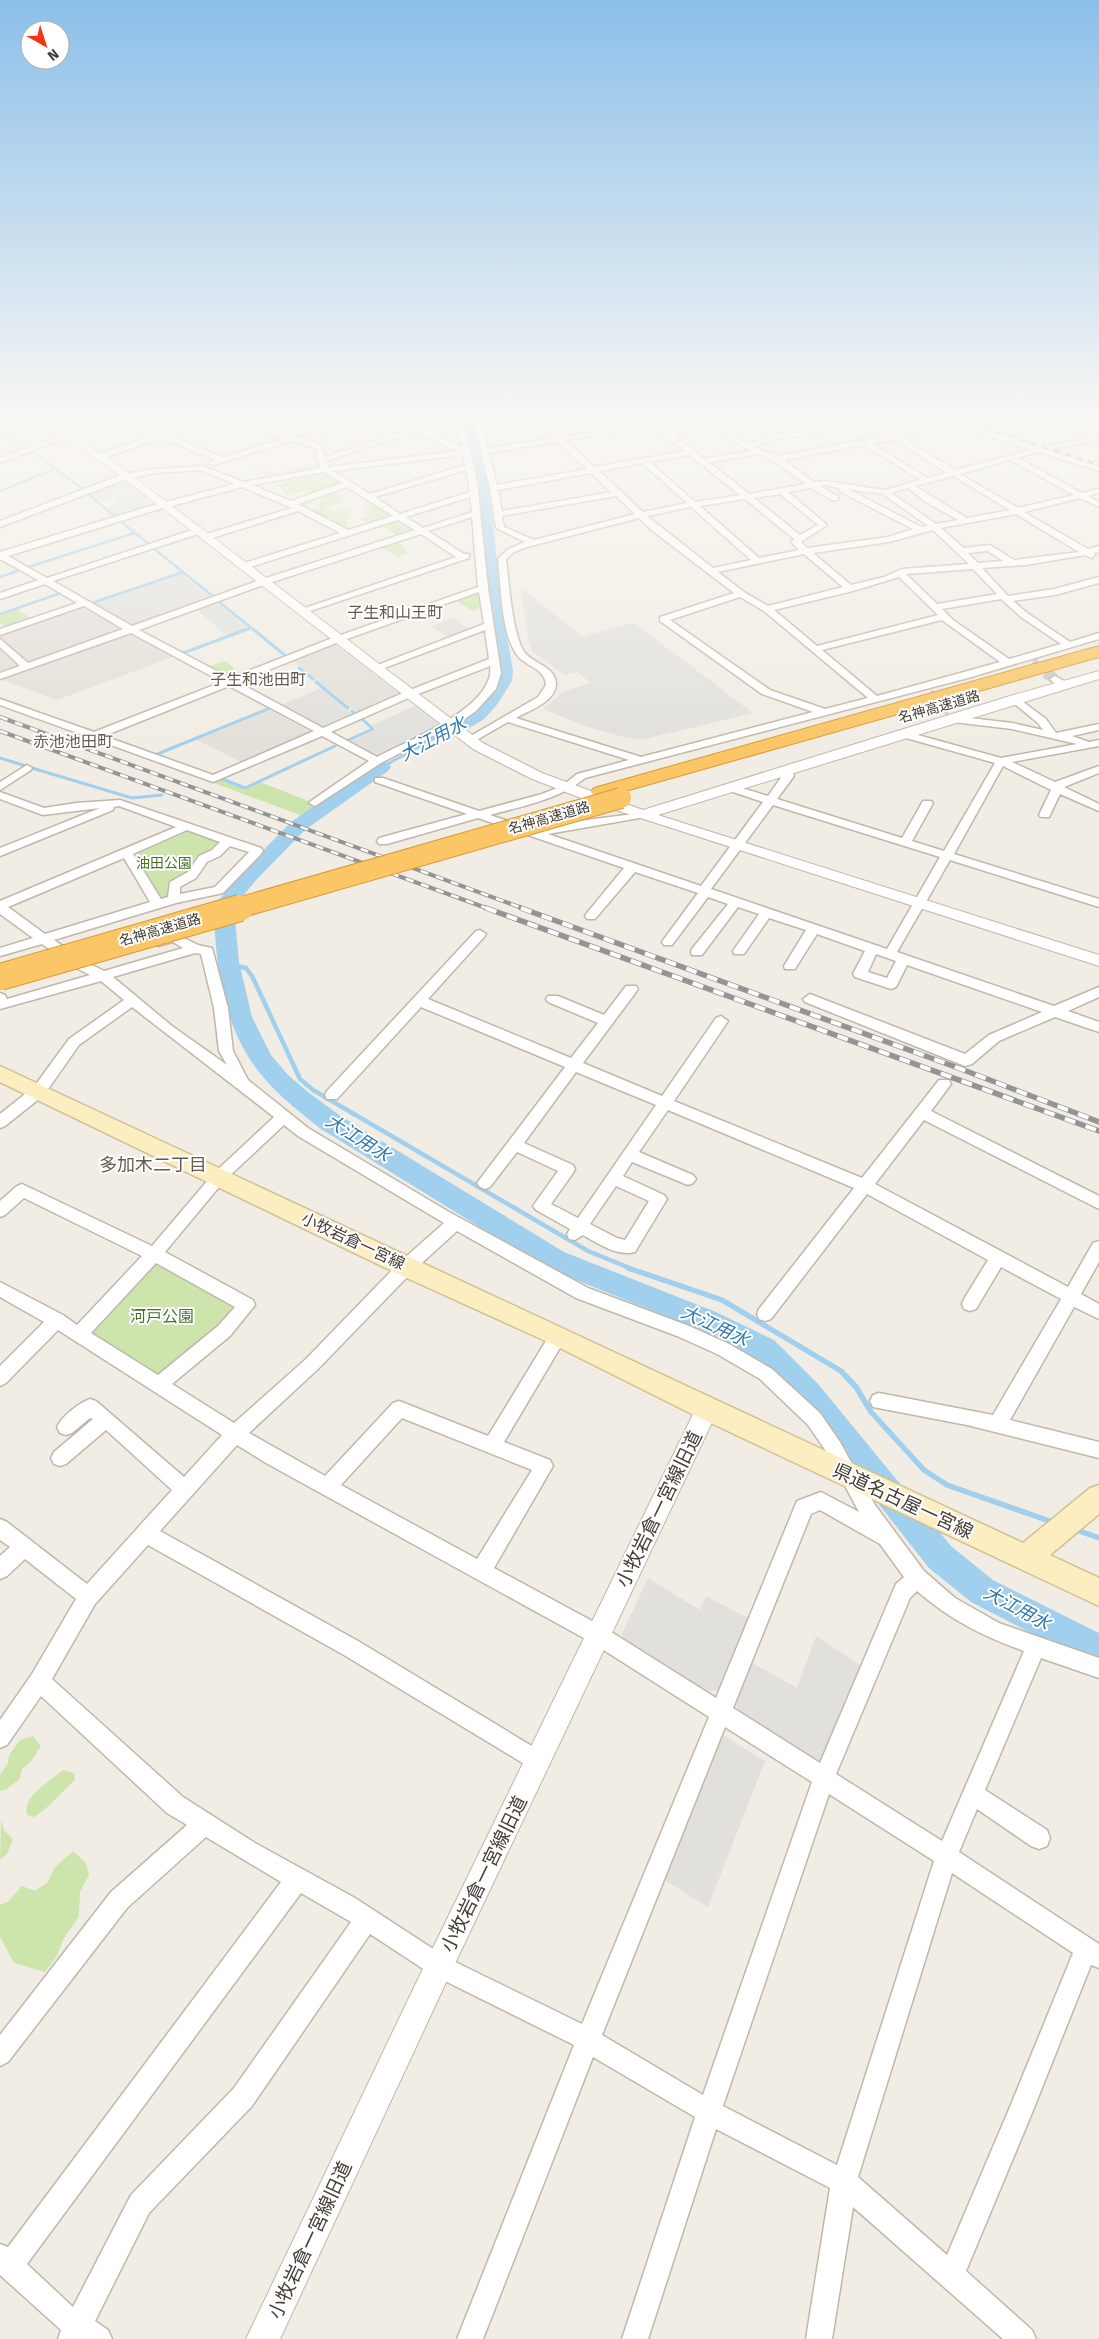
<svg xmlns="http://www.w3.org/2000/svg" width="1099" height="2339" font-family="'Fira Sans','Noto Sans JP',sans-serif">
	<style>
		.industrial { fill: #e3dfd9 }
		.green { fill: #cde5ad }
		.parking { fill: #e2e0dc }
		.water { fill: #a1d0ee }
		.lines { fill: none; stroke-linecap: round; stroke-linejoin: round }
		.stream-far3 { stroke: #a1d0ee; stroke-width: 2.5 }
		.stream-far2 { stroke: #a1d0ee; stroke-width: 3 }
		.stream-far1 { stroke: #a1d0ee; stroke-width: 4.5 }
		.stream { stroke: #a1d0ee; stroke-width: 5.5 }
		.river { fill: #a1d0ee; fill-rule: evenodd }
		.minor-tunnel { stroke: #cecac1; stroke-width: 11; stroke-dasharray: 11 5.5; stroke-linecap: butt }
		.minor-casing { stroke: #c0b7aa; stroke-width: 3 }
		.tertiary-casing { stroke: #c0b7aa; stroke-width: 2 }
		.secondary-casing { stroke: #d1c095; stroke-width: 3 }
		.motorway-casing { stroke: #d99a37; stroke-width: 2 }
		.minor { fill: #fff; fill-rule: evenodd }
		.tertiary { fill: #fff; fill-rule: evenodd }
		.secondary { fill: #fdeec2; fill-rule: evenodd }
		.motorway { fill: #fac666; fill-rule: evenodd }
		.rail-far2-casing { stroke: #949494; stroke-width: 3 }
		.rail-far1-casing { stroke: #949494; stroke-width: 4 }
		.rail-casing { stroke: #949494; stroke-width: 5.5 }
		.rail-far2 { stroke: #fff; stroke-width: 2; stroke-dasharray: 6; stroke-linecap: butt }
		.rail-far1 { stroke: #fff; stroke-width: 2.5; stroke-dasharray: 8; stroke-linecap: butt }
		.rail { stroke: #fff; stroke-width: 4; stroke-dasharray: 11; stroke-linecap: butt }
		.motorway-bridge-far1-casing { stroke: #d99a37; stroke-width: 22; stroke-linecap: butt }
		.motorway-bridge-casing { stroke: #d99a37; stroke-width: 28; stroke-linecap: butt }
		.motorway-bridge-far1 { stroke: #fac666; stroke-width: 20 }
		.motorway-bridge { stroke: #fac666; stroke-width: 26 }
		.labels { text-anchor: middle; dominant-baseline: central; stroke-width: 4; stroke-linejoin: round; paint-order: stroke }
		.far-street-label { font-size: 14px; fill: #433d34; stroke: #fff }
		.far-park-label { font-size: 14px; fill: #477329; stroke: #fff }
		.far-quarter-label { font-size: 16px; fill: #665b4c; stroke: #fff }
		.street-label { font-size: 16px; fill: #433d34; stroke: #fff }
		.park-label { font-size: 16px; fill: #477329; stroke: #fff }
		.water-label { font-size: 18px; font-style: italic; fill: #317aac; stroke: #fff }
		.neighbourhood-label { font-size: 18px; fill: #665b4c; stroke: #fff }
		.near-street-label { font-size: 19px; fill: #433d34; stroke: #fff }
	</style>
	<rect width="100%" height="100%" fill="#f1ede4"/>
	<g class="industrial">
		<path d="M80,606L123,630L27,664L0,640V634Z"/>
		<path d="M453,618L470,630L448,638L431,626Z"/>
		<path d="M128,633L173,657L57,700L0,679Z"/>
		<path d="M0,645L21,666L0,674Z"/>
		<path d="M331,645H336L398,693L397,697L359,714L292,660Z"/>
		<path d="M270,710L313,733L243,763L197,740Z"/>
	</g>
	<g class="green">
		<path d="M291,416H317L333,425L318,430L311,426L316,431L299,438L289,435L301,430L292,424L298,420Z"/>
		<path d="M328,473L342,482L341,484L310,495L303,491L288,496L277,485L309,476L312,477Z"/>
		<path d="M330,492L344,498L341,502L324,508L333,513L351,508L352,510L347,513L349,517L341,520L348,522L347,527L352,529L351,530H346L330,521L333,520L330,518L325,519L305,508H320L316,505L322,501L320,499L301,507L297,505Z"/>
		<path d="M374,504L391,514L381,518L387,519L373,523L361,520L362,518L371,515L378,519L371,514L367,515L362,512L370,509L366,506Z"/>
		<path d="M395,519L414,529L413,532L398,536L380,525Z"/>
		<path d="M395,541L406,548L404,549L409,553L397,557L380,546Z"/>
		<path d="M476,592L480,593L482,607L472,611L456,600Z"/>
		<path d="M18,608L22,613L34,619L7,628L0,622V614Z"/>
		<path d="M225,661L243,676L231,679L207,667Z"/>
		<path d="M219,779L246,789L260,782L316,804L303,816L211,782Z"/>
		<path d="M188,829L221,841L213,851L198,858L186,874L169,885V898L161,900L133,853Z"/>
		<path d="M154,1263L237,1308L218,1326L159,1374L91,1333Z"/>
		<path d="M33,1736L41,1746L30,1763L22,1769L19,1780L5,1790L0,1791V1775L8,1763L9,1755L20,1740Z"/>
		<path d="M63,1770L74,1773L75,1780L43,1811L34,1817L27,1815C22,1796 51,1781 63,1770Z"/>
		<path d="M1,1820L4,1830L13,1839L7,1854L0,1860Z"/>
		<path d="M73,1851L86,1863L89,1875L80,1892L79,1916L63,1940L57,1956L45,1972L14,1963L0,1937V1905L8,1902L22,1886L35,1891L48,1882L55,1867Z"/>
	</g>
	<g class="parking">
		<path d="M318,454L320,467L318,469L273,477L252,468L264,464L268,472H277L300,468L315,464L311,456Z"/>
		<path d="M123,480L154,504L152,506L118,517L108,508L120,504L112,497L99,501L89,493Z"/>
		<path d="M181,573L212,598L131,626L91,604Z"/>
		<path d="M521,588L583,637L633,622L753,713L645,739L628,738L588,727L543,709L564,691L591,683L577,672L565,675L532,651L528,639Z"/>
		<path d="M215,601L249,628L227,636L195,608Z"/>
		<path d="M322,688L354,715L327,727H321L281,705Z"/>
		<path d="M415,706L438,724V726L379,758L347,743L377,729L372,725Z"/>
		<path d="M648,1578L700,1610L706,1596L748,1618L718,1690L703,1693L624,1644L622,1634Z"/>
		<path d="M816,1636L862,1666L820,1763L815,1764L739,1718L736,1703L752,1663L797,1688Z"/>
		<path d="M721,1734L765,1761L708,1907L663,1879Z"/>
	</g>
	<path class="water" d="M462,416H473L488,479L503,614L513,670L512,681L496,706L484,719L459,734L450,728L476,710L494,689Z"/>
	<g class="lines">
		<g class="stream-far3">
			<path d="M318,416L333,425"/>
			<path d="M0,433L27,449"/>
			<path d="M30,450L84,490"/>
			<path d="M138,477L148,474"/>
			<path d="M0,491L55,469"/>
			<path d="M87,493L116,517"/>
			<path d="M119,520L150,545"/>
			<path d="M153,548L214,597"/>
			<path d="M28,567L135,533"/>
			<path d="M0,577L17,571"/>
			<path d="M218,601L255,631"/>
			<path d="M92,603L183,572"/>
			<path d="M83,605L95,612"/>
			<path d="M0,614L58,594"/>
			<path d="M242,631L251,628"/>
		</g>
		<g class="stream-far2">
			<path d="M254,630L287,657"/>
			<path d="M183,653L245,630"/>
			<path d="M299,668L313,679"/>
			<path d="M316,682L348,708"/>
			<path d="M0,699L32,710"/>
			<path d="M352,711L355,714"/>
			<path d="M346,741L373,729L361,718"/>
			<path d="M155,755L268,709"/>
			<path d="M0,758L26,766"/>
			<path d="M382,767L453,728"/>
			<path d="M32,768L132,798L162,795"/>
			<path d="M220,778L245,788L335,746"/>
		</g>
		<path class="stream-far1" d="M228,964L246,968L252,976L300,1079L313,1090L588,1251L632,1269"/>
		<g class="stream">
			<path d="M628,1268L722,1300L841,1371L856,1387L871,1412L924,1470L947,1485L1055,1523"/>
			<path d="M1074,1529L1099,1538"/>
		</g>
		<path class="river" d="M382,762L388,763L391,767L388,771L305,830L257,879L234,907L239,962L252,1017L271,1055L288,1075L308,1092L339,1115L564,1252L716,1312L774,1340L819,1385L951,1546L993,1580L1099,1633V1668L971,1602L929,1568L799,1403L754,1358L696,1328L546,1268L321,1129C301,1113 281,1098 264,1078C223,1031 215,966 214,906L243,871L291,822L376,763Z"/>
		<g class="minor-tunnel">
			<path d="M1032,663L1055,679"/>
			<path d="M929,694L950,711"/>
		</g>
		<g class="minor-casing">
			<g id="minor">
				<path d="M153,416H162L179,426L208,416H219L168,435L222,457L283,439L229,416H239L291,436L300,438L358,416H369L307,440L321,445L325,457L410,429L386,416H396L417,426L448,416H463L477,482L488,588L501,673L496,689L476,711L463,720L381,763L315,806L309,803L311,801L369,761L322,736L213,782L0,705V699L94,732L222,682L131,633L0,679V673L20,666L0,647V639L28,663L123,629L84,606L0,635V629L77,603L45,584L0,599V593L38,580L0,559V552L147,507L235,484L201,470L156,473L127,479L0,527V521L124,474L156,469L202,466L244,482L321,468L315,448L293,441L213,465L209,463L215,460L161,438L104,458H98V454L172,429ZM456,418L462,447L423,429ZM416,432L457,451L328,467L326,461ZM463,455L465,465L370,494L333,471ZM466,470L470,492L400,514L375,497ZM324,472L342,483L291,501L252,485ZM242,487L292,508L203,535V539H209L298,511L340,533L241,564V568H247L398,520L415,530L260,580L132,626L53,581L201,533V529H195L47,578L8,556L153,511ZM347,487L393,516L348,530L298,504ZM470,497L472,512L423,528L406,517ZM472,517L478,587L335,637L230,678L139,630L266,584L421,534L456,557L296,611L304,613L469,558V554H464L428,531ZM479,592L484,624L370,668L375,671L379,670L485,630L489,659L405,692L323,728L238,682L341,641ZM490,666C496,707 407,741 377,757L331,732L413,696ZM229,686L314,731L213,775L104,736Z"/>
				<path d="M472,416H480L488,448L554,438L532,416H540L561,437L646,423L634,416H644L668,430L710,423L704,416H712L734,436L747,444L784,432L763,416H771L778,422L806,416H821L783,426L798,433L845,422L832,416H843L895,434L944,422L939,419L943,417L1039,447L1091,437L1057,416H1066L1099,435V439L1048,450L1099,466V471L1039,452L1018,458L1082,493L1099,489V493L1088,496L1099,502V507L1080,498L1024,512L1088,549L1099,546V552L1094,553L1095,555L1091,558L1085,555L1026,565L982,568L1008,596L1054,589L1099,577V583L1055,595L1013,601L1027,613L1070,642L1099,633V639L968,678L585,778C558,800 523,806 490,815L535,830L579,821L649,812L651,814L645,817L548,834L701,886L763,802L727,790V786H735L768,796L782,776L784,769L788,768L793,771L794,776L777,799L902,838L923,801H931L933,803L912,841L944,851L995,763L899,736V732H907L1001,758L1077,744L1012,729L953,722L948,719L953,716L1012,723L1043,730L1038,723L1011,701L1010,699L1015,696L1046,719L1056,733L1099,724V730L1072,736L1089,742L1099,740V746L1012,762L1055,782L1099,766V773L1064,787L1099,804V811L1060,794L1049,817H1041L1039,815L1051,790L1003,766L954,854L1099,899V907L950,860L897,952L1054,1006L1099,987V997L1068,1011L1099,1022V1032L1055,1017L999,1041L972,1064L965,1066L805,1002L803,999L810,994L815,996L965,1054L989,1035L1042,1012L907,965L896,987L891,989L855,977L853,974L865,951L817,934L795,969H785L784,966L806,930L769,918L744,954H734L733,951L759,914L738,907L702,955H692L691,952L692,949L728,904L708,897L672,945H664L662,942L664,939L698,893L635,872L595,919H587L585,916L587,913L624,868L478,818L387,844H379L377,841L379,838L467,814L375,782V778H383L479,811L542,794L562,786L577,774L629,760L508,722L473,742L469,743L464,740L538,697L546,685C545,668 526,667 517,655C501,633 501,586 498,559L508,549L525,542L496,528L490,488ZM852,424L886,436L778,456L754,447L790,435L797,437ZM952,424L1031,450L955,470L902,437ZM653,426L685,451L594,467L566,440ZM714,427L734,443L751,451L704,459L673,434ZM894,439L947,473L927,478L873,444ZM558,442L587,469L497,485L489,453ZM865,445L920,480L885,490L825,481L814,482L784,460ZM760,454L774,461L806,484L749,494L709,462ZM689,455L740,495L695,502L650,462ZM1010,460L1074,495L1018,508L960,474ZM642,463L687,503L643,512L599,471ZM591,473L611,492L502,511L498,490ZM953,476L1010,510L967,518L915,486ZM825,485L839,488V491L913,529L888,537L807,548L801,542L827,525L788,492L811,488L832,500H838V496L820,486ZM908,488L924,501L958,520L936,524L891,493ZM848,489L883,494L928,526L921,527ZM780,494L818,525L800,535L754,498ZM616,496L635,514L534,540L504,527L502,516ZM745,499L794,539L791,542L799,550L759,558L700,506ZM691,507L751,560L713,568L647,516ZM1016,514L1079,552L1014,560L990,545L964,548L941,528ZM639,518L654,532L734,593L660,617V621L762,694L813,712L641,757L516,718C528,711 555,702 556,685C557,667 534,664 525,653C512,635 509,582 506,559L514,552L527,547ZM933,530L969,564L902,569L884,577L851,585L813,553L889,542ZM988,551L1003,561L978,563L968,553ZM804,554L843,587L768,606L744,592L718,572ZM973,569L997,594L937,604L906,574ZM899,577L938,615L817,646L774,610L853,591ZM740,597L764,611L868,698L825,709L770,690L670,620ZM1001,599L1021,617L1061,644L1009,659L953,620L942,609ZM942,620L1000,662L877,696L822,650ZM773,805L940,857L887,949L711,889ZM876,954L896,961L887,978L868,972Z"/>
				<path d="M65,433L72,435L0,463V458Z"/>
				<path d="M1055,676L1068,683V687C1061,689 1054,684 1050,679Z"/>
				<path d="M27,765L32,768L31,770L0,790V782Z"/>
				<path d="M0,792L44,808L76,803L120,800L261,848L263,851L261,854L223,893L176,903L54,940L86,962L104,971L183,948L173,942L158,946L152,942L154,939L174,933L198,945L212,948L228,1008L233,1051L248,1080L308,1128L449,1212L588,1288L689,1326L729,1344L772,1369L820,1413L840,1442L875,1505L924,1571L955,1598L999,1623L1099,1658V1678L1041,1658L985,1790L1047,1830L1050,1838L1047,1846L1039,1849L1031,1846L977,1809L959,1852L1099,1944V1968L1091,1965L1032,2113L966,2271L1032,2330L1036,2339H1003L853,2207L832,2339H806L830,2188L716,2129L648,2339H622L695,2117L593,2057L483,2339H457L574,2045L431,1974L370,1934L252,2106L149,2213L95,2321L108,2330L112,2339H58L61,2330L0,2275V2244L8,2247L281,1882L206,1837L127,1908L8,2062L0,2066V2035L111,1892L187,1825L167,1813L41,1696L7,1745L0,1748V1720L32,1674L76,1599L25,1559L7,1576L0,1579V1556L10,1547L0,1540V1519L7,1522L87,1584L172,1490L106,1430L66,1464L60,1466L54,1464L51,1458L54,1452L93,1419L90,1418L72,1433L66,1435L60,1433L57,1427C62,1416 79,1403 90,1399L96,1401L184,1477L222,1435L58,1330L6,1383L0,1386V1366L44,1322L0,1297V1282L63,1315L77,1325L142,1256L24,1198L5,1215L0,1217V1201L17,1186L22,1184L152,1246L214,1173L274,1117L132,1007L79,1045L44,1095L5,1126L0,1128V1114L34,1087L69,1039L124,1000L101,981L0,1009V993L5,995L7,999L90,975L76,968L42,944L0,956V948L33,938L0,914V901L176,827L119,806L114,807L113,810L0,856V848L100,808L43,815L0,799ZM187,830L220,842L212,850L199,856L188,872L170,882L168,897L161,899L133,854ZM230,846L249,852L215,887L180,894V887L196,878L207,862L220,856ZM124,858L150,902L45,934L8,907ZM195,953L201,954L214,1008L219,1051L227,1065L172,1026L113,977ZM284,1125L298,1136L444,1223L400,1262L306,1359L234,1423L172,1384L230,1336L255,1305L253,1300L165,1252L224,1181ZM457,1231L576,1298L677,1336L717,1354L760,1379L808,1425L828,1454L859,1512L821,1492L797,1501L716,1698L605,1628L494,1568L553,1466L550,1460L504,1442L564,1341L566,1336L564,1331L558,1329L552,1331L488,1436L399,1401L393,1403L325,1476L249,1433L318,1369L412,1272ZM156,1263L235,1307L218,1326L158,1375L91,1333ZM402,1418L532,1470L477,1559L341,1485ZM237,1445L266,1463L591,1642L709,1717L582,2024L447,1958L355,1898L255,1843L183,1797L52,1679L95,1604L148,1545L344,1655L531,1768L538,1772L545,1768L549,1761L545,1754L358,1641L160,1531ZM820,1510L880,1544L904,1577L896,1584L820,1763L733,1708L811,1514ZM917,1591C951,1620 982,1636 1024,1651L942,1841L836,1774L910,1598ZM725,1727L812,1782L703,2095L602,2035ZM829,1794L934,1861L837,2165L723,2106ZM952,1873L1073,1953L1010,2107L947,2255L858,2177ZM301,1893L351,1922L234,2088L131,2195L73,2307L27,2264Z"/>
				<path d="M480,930L486,934L484,937L428,999L571,1058L598,1023L548,1002L546,999L548,996H558L604,1015L626,986H636L638,989L636,992L583,1063L662,1096L716,1018L721,1016L728,1021L674,1101L862,1178L939,1080H949L951,1084L931,1111L1099,1196V1209L924,1120L875,1184L1068,1287L1093,1243L1099,1241V1262L1081,1294L1099,1304V1319L1074,1307L1010,1420L1099,1442V1458L967,1425L873,1407L870,1401L873,1395L879,1393L993,1415L1061,1299L1001,1267L976,1309L970,1311L964,1309L962,1304L964,1299L988,1260L867,1194L771,1319L765,1321L759,1319L757,1314L759,1309L854,1188L668,1110L639,1152L693,1175L696,1179L693,1183L688,1185L683,1183L632,1162L623,1176L664,1195L667,1199L635,1252C618,1257 597,1243 583,1235L575,1240L569,1239L567,1234L570,1229L536,1210L533,1206L558,1171L517,1152L490,1187L485,1189L480,1187L477,1183L565,1067L421,1007L337,1099H327L325,1095L327,1091L476,931ZM576,1072L656,1105L578,1218L551,1204L573,1173L575,1169L573,1165L524,1143ZM616,1186L649,1201L625,1240L617,1238L590,1224Z"/>
			</g>
		</g>
		<g class="tertiary-casing">
			<g id="tertiary">
				<path d="M31,416H42L118,465L483,743L542,773L643,810L1010,696L1099,671V679L658,815L1099,955V966L594,803L532,779L473,749L112,469Z"/>
				<path d="M707,1399L715,1402L718,1409L715,1416L449,1976L280,2339H246L429,1956L699,1402Z"/>
			</g>
		</g>
		<g class="secondary-casing">
			<path id="secondary" d="M0,1066L1023,1543L1090,1488L1099,1485V1514L1050,1555L1099,1578V1606L698,1417L550,1343L398,1274L0,1082Z"/>
		</g>
		<g class="motorway-casing">
			<path id="motorway" d="M1099,646V657L608,796L601,798L594,796L591,792L594,788Z"/>
		</g>
		<use href="#minor" class="minor"/>
		<use href="#tertiary" class="tertiary"/>
		<use href="#secondary" class="secondary"/>
		<use href="#motorway" class="motorway"/>
		<g class="rail-far2-casing">
			<path id="rail-far2" d="M945,416L1099,465"/>
		</g>
		<g class="rail-far1-casing">
			<g id="rail-far1">
				<path d="M0,717L525,909"/>
				<path d="M0,731L489,909"/>
			</g>
		</g>
		<g class="rail-casing">
			<g id="rail">
				<path d="M486,908L1099,1131"/>
				<path d="M521,908L961,1069L1099,1122"/>
			</g>
		</g>
		<use href="#rail-far2" class="rail-far2"/>
		<use href="#rail-far1" class="rail-far1"/>
		<use href="#rail" class="rail"/>
		<g class="motorway-bridge-far1-casing">
			<path id="motorway-bridge-far1" d="M235,909L621,798"/>
		</g>
		<g class="motorway-bridge-casing">
			<path id="motorway-bridge" d="M0,977L240,908"/>
		</g>
		<use href="#motorway-bridge-far1" class="motorway-bridge-far1"/>
		<use href="#motorway-bridge" class="motorway-bridge"/>
	</g>
	<linearGradient id="sky" x2="0" y2="1"><stop stop-color="#8bbfea"/><stop offset="0.56" stop-color="#f9f7f3"/><stop offset="1" stop-color="#f9f7f3" stop-opacity="0"/></linearGradient>
	<rect width="1099" height="744" fill="url(#sky)"/>
	<g class="labels">
		<g class="far-street-label">
			<text transform="translate(939 707) rotate(-16)">名神高速道路</text>
			<text transform="translate(549 818) rotate(-16)">名神高速道路</text>
			<text transform="translate(160 930) rotate(-16)">名神高速道路</text>
		</g>
		<g class="far-park-label">
			<text x="164" y="863">油田公園</text>
		</g>
		<g class="far-quarter-label">
			<text x="395" y="612">子生和山王町</text>
			<text x="258" y="679">子生和池田町</text>
			<text x="73" y="741">赤池池田町</text>
		</g>
		<g class="street-label">
			<text transform="translate(353 1241) rotate(25)">小牧岩倉一宮線</text>
		</g>
		<g class="park-label">
			<text x="162" y="1316">河戸公園</text>
		</g>
		<g class="water-label">
			<text transform="translate(433 739) rotate(-28)">大江用水</text>
			<text transform="translate(358 1138) rotate(32)">大江用水</text>
			<text transform="translate(715 1326) rotate(25)">大江用水</text>
			<text transform="translate(1017 1608) rotate(28)">大江用水</text>
		</g>
		<g class="neighbourhood-label">
			<text x="153" y="1165">多加木二丁目</text>
		</g>
		<g class="near-street-label">
			<text transform="translate(903 1501) rotate(25)">県道名古屋一宮線</text>
			<text transform="translate(659 1509) rotate(-64)">小牧岩倉一宮線旧道</text>
			<text transform="translate(484 1874) rotate(-64)">小牧岩倉一宮線旧道</text>
			<text transform="translate(310 2240) rotate(-65)">小牧岩倉一宮線旧道</text>
		</g>
	</g>
	<g transform="translate(45 45) rotate(141)"><circle r="24" fill="#ffffff" stroke="#b4b1ae"/>
	<path d="M0-4L9 19L0 12L-9 19Z" fill="#f43518"/>
	<text y="-8" font-size="14" font-weight="bold" text-anchor="middle" fill="#433d34">N</text>
	</g>
</svg>
